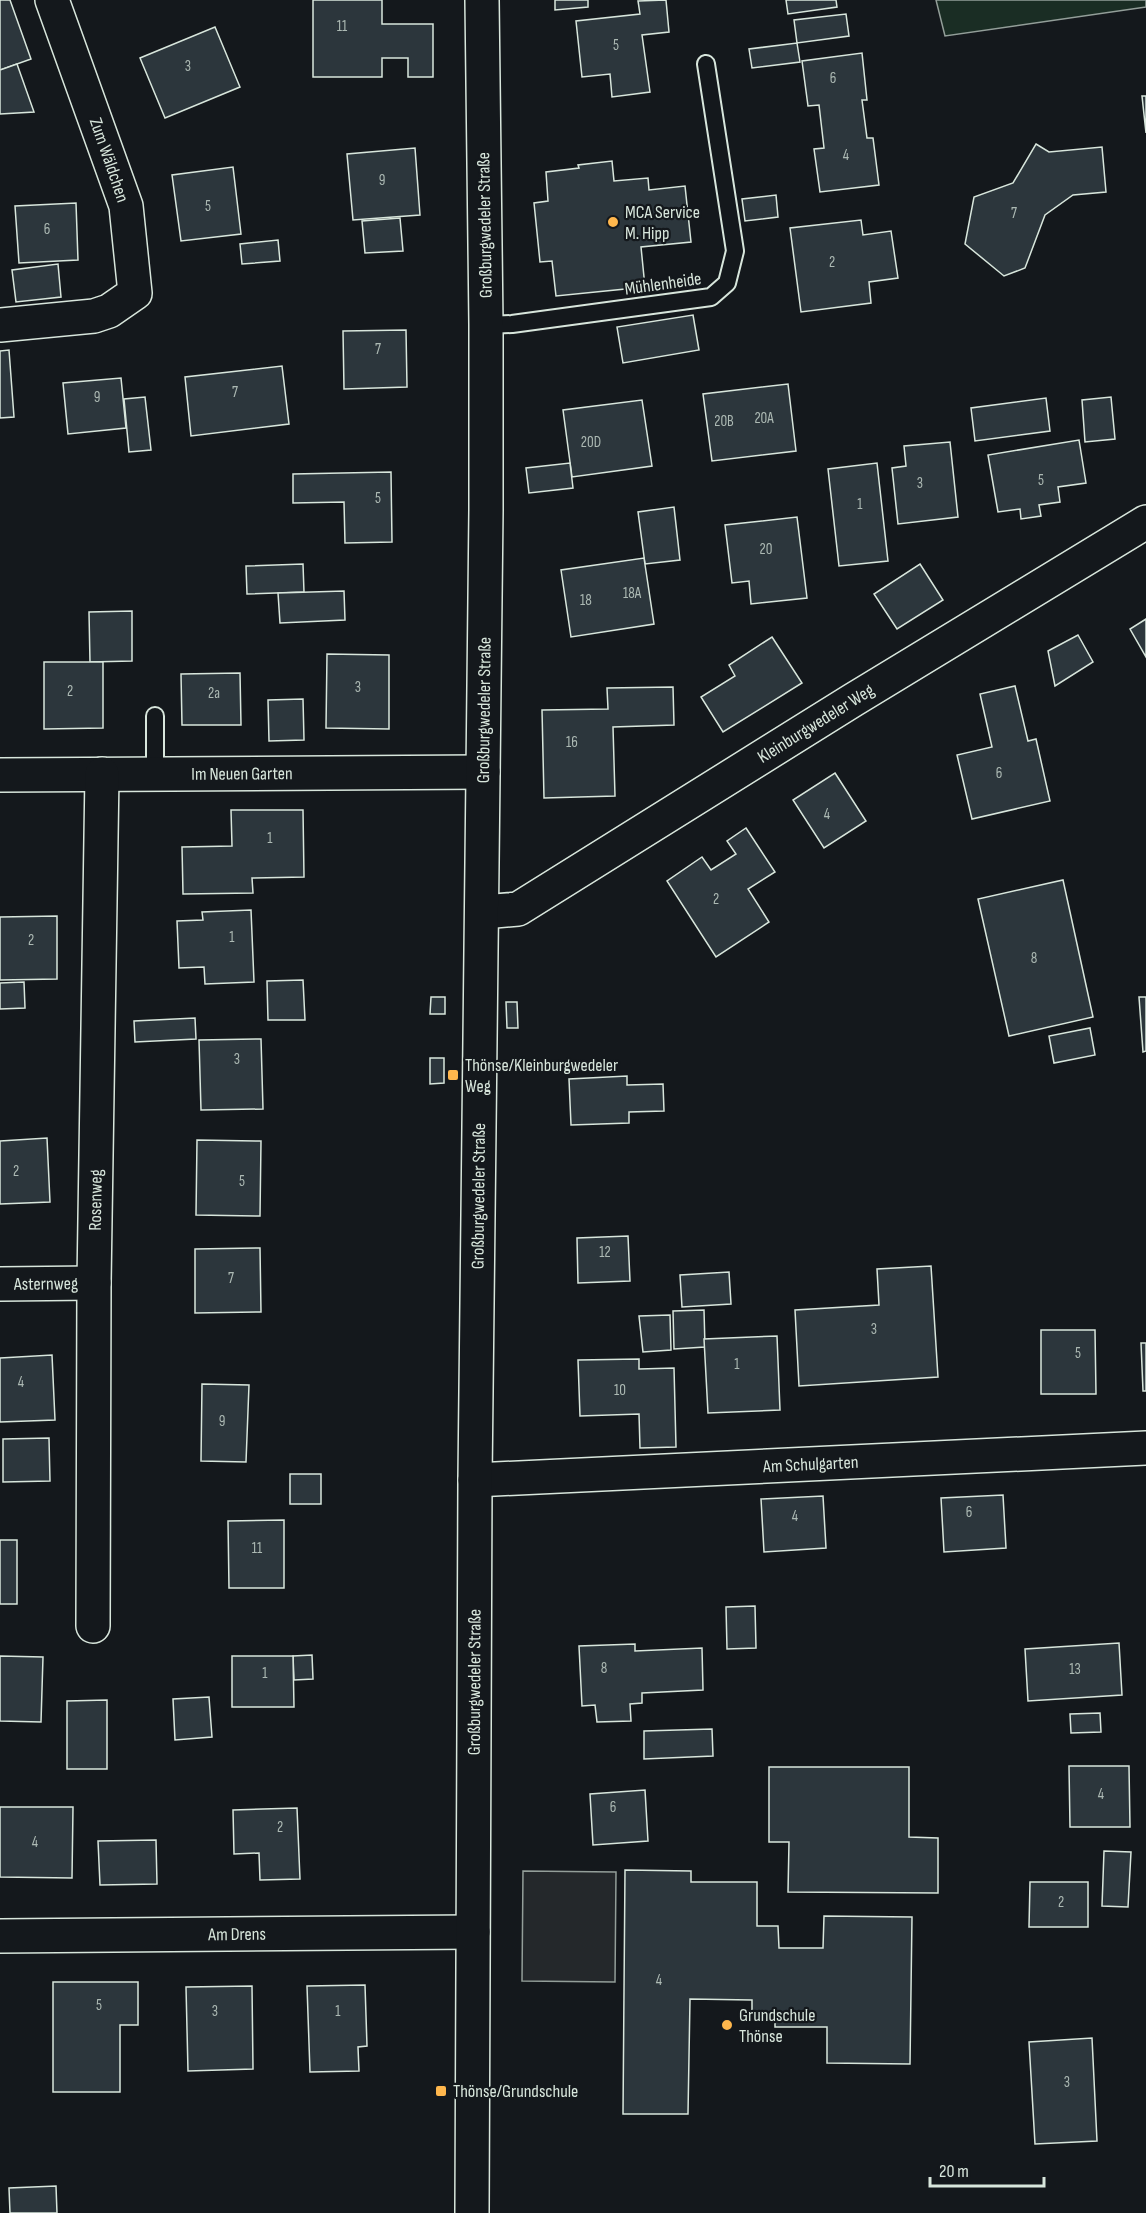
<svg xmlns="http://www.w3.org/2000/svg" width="1146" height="2213" font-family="'Sofia Sans Condensed',sans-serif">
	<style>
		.green { fill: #1a2d24; stroke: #939e99; stroke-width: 1.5 }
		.parking { fill: #24282b; stroke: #939e99; stroke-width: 1.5 }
		.building { fill: #2c363c; stroke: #d8e6dc; stroke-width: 1.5 }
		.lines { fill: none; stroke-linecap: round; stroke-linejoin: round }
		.service-casing { stroke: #d8e6dc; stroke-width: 20 }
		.minor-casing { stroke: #d8e6dc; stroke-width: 36 }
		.tertiary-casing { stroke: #d8e6dc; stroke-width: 36 }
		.service { stroke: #14181c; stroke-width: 16 }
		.minor { stroke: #14181c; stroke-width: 33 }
		.tertiary { stroke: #14181c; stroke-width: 33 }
		.poi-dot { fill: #ffb74d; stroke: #14181c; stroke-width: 2 }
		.labels { text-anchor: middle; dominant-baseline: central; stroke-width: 4.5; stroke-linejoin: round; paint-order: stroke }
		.number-label { font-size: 15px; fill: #adbab4 }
		.street-label { font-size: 18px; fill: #d8e6dc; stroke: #14181c }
		.poi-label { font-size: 18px; fill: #d8e6dc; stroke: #14181c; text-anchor: start }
	</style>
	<rect width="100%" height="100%" fill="#14181c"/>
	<path class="green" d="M936,0H1146V7L945,36Z"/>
	<path class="parking" d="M523,1871L616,1872L615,1982L522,1981Z"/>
	<g class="building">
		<path d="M0,0H10L31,59L0,70Z"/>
		<path d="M313,0H382V24H433V77H408V58H382V77H313Z"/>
		<path d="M555,0H588V7L555,10Z"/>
		<path d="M666,0L669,32L642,35L650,92L612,97L610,74L582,77L576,21L640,14L638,1Z"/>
		<path d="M786,0H836L837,7L788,14Z"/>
		<path d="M846,14L849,36L797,43L794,20Z"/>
		<path d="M215,27L240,87L165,118L140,58Z"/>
		<path d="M797,43L800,62L752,68L749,49Z"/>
		<path d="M862,53L867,100H862L867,138H873L879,185L820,192L814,149L824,148L819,105L808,106L802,61Z"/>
		<path d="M17,64L34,112L0,114V70Z"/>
		<path d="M1142,96H1146V133Z"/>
		<path d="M1036,144L1049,152L1102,147L1106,192L1073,195L1045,215L1025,268L1004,276L965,244L974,197L1013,183Z"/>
		<path d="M415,148L420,215L353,220L347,154Z"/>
		<path d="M612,161L614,181L648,178L649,190L685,186L691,242L641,247L645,287L556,296L552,261L540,262L534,203L548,201L546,172L579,168L578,165Z"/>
		<path d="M233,167L241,234L181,241L172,175Z"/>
		<path d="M776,195L778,217L745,221L742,199Z"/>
		<path d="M76,203L78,260L19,263L15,206Z"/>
		<path d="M400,218L403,251L365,253L362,221Z"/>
		<path d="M861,220L863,235L891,231L898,278L869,282L871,303L801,312L790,228Z"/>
		<path d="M278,240L280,261L242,264L240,244Z"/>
		<path d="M58,264L61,297L16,302L12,270Z"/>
		<path d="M693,315L699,350L623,363L617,327Z"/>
		<path d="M406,330L407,387L344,389L343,331Z"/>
		<path d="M9,350L14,417L0,418V351Z"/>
		<path d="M282,366L289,424L191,436L185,377Z"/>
		<path d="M121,378L126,428L68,434L63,383Z"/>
		<path d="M788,384L796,451L712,461L703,394Z"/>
		<path d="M145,397L151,450L129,452L124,399Z"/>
		<path d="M1111,397L1115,439L1085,442L1082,400Z"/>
		<path d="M1046,398L1050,431L975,441L971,408Z"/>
		<path d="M642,400L652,466L572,477L563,410Z"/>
		<path d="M1079,440L1086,483L1058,487L1060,502L1039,505L1041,516L1021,519L1020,509L998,512L988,455Z"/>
		<path d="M950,442L958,517L898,524L892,468L906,466L904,446Z"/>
		<path d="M570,463L573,488L529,493L526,468Z"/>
		<path d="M877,463L888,561L839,566L828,469Z"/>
		<path d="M391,472L392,542L345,543L344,502L293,503V474Z"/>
		<path d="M674,507L680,560L645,564L638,512Z"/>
		<path d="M797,517L807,598L751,604L749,581L732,583L725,525Z"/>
		<path d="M644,558L654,624L571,637L561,570Z"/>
		<path d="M303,564L304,592L247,594L246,566Z"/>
		<path d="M920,564L943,600L897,629L874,594Z"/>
		<path d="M344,591L345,620L280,623L278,593Z"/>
		<path d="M132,611V661L90,662L89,612Z"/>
		<path d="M1146,619V657L1130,629Z"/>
		<path d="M1078,635L1093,662L1055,686L1048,651Z"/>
		<path d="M772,637L802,683L723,732L701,697L735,676L729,665Z"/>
		<path d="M327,654L389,655V729L326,728Z"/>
		<path d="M44,662H103V728L44,729Z"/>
		<path d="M240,673L241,725H182L181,674Z"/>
		<path d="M1015,686L1028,741L1036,739L1050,801L972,819L957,755L992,747L980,694Z"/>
		<path d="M673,687L674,725L613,727L615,796L544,798L542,710L608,709L607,688Z"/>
		<path d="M303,699L304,740L269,741L268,700Z"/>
		<path d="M835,773L866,821L824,848L793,800Z"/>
		<path d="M231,810H303L304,877L252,878L253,893L183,894L182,847L232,846Z"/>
		<path d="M746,828L775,872L748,889L769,922L716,957L667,881L702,857L711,870L736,854L727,841Z"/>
		<path d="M1063,880L1093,1017L1009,1036L978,899Z"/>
		<path d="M251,910L254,982L205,984L204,967L179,968L177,921L203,920L202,912Z"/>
		<path d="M57,916V979L0,980V917Z"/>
		<path d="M303,980L305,1020H268L267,981Z"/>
		<path d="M24,982L25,1008L0,1009V983Z"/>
		<path d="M431,997H445V1014H430Z"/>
		<path d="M1139,997H1146V1051L1143,1052Z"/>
		<path d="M506,1002H517L518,1028H507Z"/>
		<path d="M195,1018L196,1039L135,1042L134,1021Z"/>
		<path d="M1090,1028L1095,1055L1054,1063L1049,1036Z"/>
		<path d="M261,1039L263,1109L201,1110L199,1040Z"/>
		<path d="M430,1058H444V1083L430,1084Z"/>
		<path d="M627,1076V1085L663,1084L664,1111L629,1112V1123L571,1125L569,1079Z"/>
		<path d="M47,1138L50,1202L0,1204V1141Z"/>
		<path d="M197,1140L261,1141L260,1216L196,1215Z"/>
		<path d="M628,1236L630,1281L578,1283L577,1238Z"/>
		<path d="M260,1248L261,1312L195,1313V1249Z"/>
		<path d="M931,1266L938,1377L799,1386L795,1310L879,1305L877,1269Z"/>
		<path d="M729,1272L731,1304L682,1307L680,1275Z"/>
		<path d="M704,1310L705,1347L674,1349L673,1311Z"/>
		<path d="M670,1315L671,1350L643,1352L639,1316Z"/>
		<path d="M1041,1330H1095L1096,1394H1041Z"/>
		<path d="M777,1336L780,1410L708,1413L704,1339Z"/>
		<path d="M1141,1343H1146V1391H1143Z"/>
		<path d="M52,1355L55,1420L0,1422V1358Z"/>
		<path d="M639,1359V1369L674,1368L676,1447L640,1448L639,1414L580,1416L578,1360Z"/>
		<path d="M202,1384L249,1385L246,1462L201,1461Z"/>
		<path d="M49,1438L50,1481L3,1482V1439Z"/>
		<rect x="290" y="1474" width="31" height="30"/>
		<path d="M1003,1495L1006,1548L944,1552L941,1498Z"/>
		<path d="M823,1496L826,1548L764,1552L761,1499Z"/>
		<path d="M284,1520V1588H229L228,1521Z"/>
		<rect x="0" y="1540" width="17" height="64"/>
		<path d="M755,1606L756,1648L727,1649L726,1607Z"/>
		<path d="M1119,1643L1122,1695L1028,1701L1025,1649Z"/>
		<path d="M635,1644V1651L702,1648L703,1690L642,1693V1703L630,1704L631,1721L597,1722L595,1705L582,1706L579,1646Z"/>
		<path d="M312,1655L313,1679L294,1680L293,1656Z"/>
		<path d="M0,1656L43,1657L41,1722L0,1721Z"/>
		<path d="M232,1656H293L294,1707H232Z"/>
		<path d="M209,1697L212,1737L175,1740L173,1699Z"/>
		<path d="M107,1700V1769H67V1701Z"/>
		<path d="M1100,1713L1101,1732L1071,1733L1070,1714Z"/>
		<path d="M712,1729L713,1756L644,1759V1731Z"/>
		<path d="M1069,1766H1129L1130,1827H1070Z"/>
		<path d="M769,1767H909V1837L938,1838V1893L788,1892L789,1842H769Z"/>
		<path d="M645,1790L648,1841L593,1845L590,1794Z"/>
		<path d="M0,1807H73L72,1878L0,1877Z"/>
		<path d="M297,1808L300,1879L260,1880L259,1853L234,1854L233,1810Z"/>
		<path d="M156,1840L157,1884L100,1885L98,1841Z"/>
		<path d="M1104,1851L1131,1852L1128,1907L1102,1906Z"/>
		<path d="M625,1870L691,1871V1882H757V1926H778L779,1948H823L824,1916L912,1917L910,2064L827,2063V2027H775V2015H752V2000L690,1999L688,2114H623Z"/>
		<path d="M1030,1882H1088V1927H1029Z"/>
		<path d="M53,1982H138V2025H120V2092H53Z"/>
		<path d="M365,1985L367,2046L358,2047L359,2071L310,2072L307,1986Z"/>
		<path d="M252,1986L253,2069L188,2071L186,1987Z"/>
		<path d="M1092,2038L1097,2141L1035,2144L1029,2042Z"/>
		<path d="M56,2186L57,2213H10L9,2188Z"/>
	</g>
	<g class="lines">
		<g class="service-casing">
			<g id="service">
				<path d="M486,325L512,324L711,297L727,283L735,251L706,64"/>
				<path d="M155,716V775"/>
			</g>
		</g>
		<g class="minor-casing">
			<g id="minor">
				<path d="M0,325L94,316L109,311L135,293L126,206L52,0"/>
				<path id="s1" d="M0,775L483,772"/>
				<path id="s2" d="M0,1284L94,1283"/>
				<path id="s3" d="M475,1480L1146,1448"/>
				<path id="s4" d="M93,1626L94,1283L102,774"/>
				<path id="s5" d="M0,1936L473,1932"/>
			</g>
		</g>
		<g class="tertiary-casing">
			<g id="tertiary">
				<path id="s6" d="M483,912L518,909L853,700L1146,522"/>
				<path id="s7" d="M472,2213L475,1480L486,510V325L482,0"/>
			</g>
		</g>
		<use href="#service" class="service"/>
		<use href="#minor" class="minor"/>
		<use href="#tertiary" class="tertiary"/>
	</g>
	<g class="poi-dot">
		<circle cx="613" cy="222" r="6"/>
		<rect x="447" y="1069" width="12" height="12" rx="3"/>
		<circle cx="727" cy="2025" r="6"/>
		<rect x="435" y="2085" width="12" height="12" rx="3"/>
	</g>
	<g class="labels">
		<g class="number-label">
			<text x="342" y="26">11</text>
			<text x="616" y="45">5</text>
			<text x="188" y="66">3</text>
			<text x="833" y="78">6</text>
			<text x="846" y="155">4</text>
			<text x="382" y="180">9</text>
			<text x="208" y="206">5</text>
			<text x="1014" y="213">7</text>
			<text x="47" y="229">6</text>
			<text x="832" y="262">2</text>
			<text x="378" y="349">7</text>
			<text x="235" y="392">7</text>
			<text x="97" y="397">9</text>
			<text x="764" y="418">20A</text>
			<text x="724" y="421">20B</text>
			<text x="591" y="442">20D</text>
			<text x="1041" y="480">5</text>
			<text x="920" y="483">3</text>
			<text x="378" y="498">5</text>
			<text x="860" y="504">1</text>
			<text x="766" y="549">20</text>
			<text x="632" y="593">18A</text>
			<text x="586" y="600">18</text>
			<text x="358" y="687">3</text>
			<text x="70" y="691">2</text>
			<text x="214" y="693">2a</text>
			<text x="572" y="742">16</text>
			<text x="999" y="773">6</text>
			<text x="827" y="814">4</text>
			<text x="270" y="838">1</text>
			<text x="716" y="899">2</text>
			<text x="232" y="937">1</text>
			<text x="31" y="940">2</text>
			<text x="1034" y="958">8</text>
			<text x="237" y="1059">3</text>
			<text x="16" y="1171">2</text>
			<text x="242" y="1181">5</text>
			<text x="605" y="1252">12</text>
			<text x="231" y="1278">7</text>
			<text x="874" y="1329">3</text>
			<text x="1078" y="1353">5</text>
			<text x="737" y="1364">1</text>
			<text x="21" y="1382">4</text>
			<text x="620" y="1390">10</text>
			<text x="222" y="1421">9</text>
			<text x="969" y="1512">6</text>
			<text x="795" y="1516">4</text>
			<text x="257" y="1548">11</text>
			<text x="604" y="1668">8</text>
			<text x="1075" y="1669">13</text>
			<text x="265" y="1673">1</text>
			<text x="1101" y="1794">4</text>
			<text x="613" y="1807">6</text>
			<text x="280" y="1827">2</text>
			<text x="35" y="1842">4</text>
			<text x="1061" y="1902">2</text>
			<text x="659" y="1980">4</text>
			<text x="99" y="2005">5</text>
			<text x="215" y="2011">3</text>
			<text x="338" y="2011">1</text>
			<text x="1067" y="2082">3</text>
		</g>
		<g class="street-label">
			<text transform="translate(109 160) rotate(71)">Zum Wäldchen</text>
			<text transform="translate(485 225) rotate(-91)">Großburgwedeler Straße</text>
			<text transform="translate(663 284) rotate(-8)">Mühlenheide</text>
			<text stroke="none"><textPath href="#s7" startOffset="1503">Großburgwedeler Straße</textPath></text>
			<text stroke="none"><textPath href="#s6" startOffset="386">Kleinburgwedeler Weg</textPath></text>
			<text stroke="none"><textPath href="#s1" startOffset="242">Im Neuen Garten</textPath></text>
			<text stroke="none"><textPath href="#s7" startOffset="1017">Großburgwedeler Straße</textPath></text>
			<text stroke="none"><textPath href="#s4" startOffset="426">Rosenweg</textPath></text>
			<text stroke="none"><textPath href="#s2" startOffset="46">Asternweg</textPath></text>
			<text stroke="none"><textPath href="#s3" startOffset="336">Am Schulgarten</textPath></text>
			<text stroke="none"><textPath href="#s7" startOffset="531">Großburgwedeler Straße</textPath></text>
			<text stroke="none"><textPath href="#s5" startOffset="237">Am Drens</textPath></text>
		</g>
		<g class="poi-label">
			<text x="625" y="212">MCA Service<tspan x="625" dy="21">M. Hipp</tspan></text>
			<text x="465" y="1065">Thönse/Kleinburgwedeler<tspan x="465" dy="21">Weg</tspan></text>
			<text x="739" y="2015">Grundschule<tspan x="739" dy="21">Thönse</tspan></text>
			<text x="453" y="2091">Thönse/Grundschule</text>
		</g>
	</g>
	<path d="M930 2177v9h114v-9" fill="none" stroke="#d8e6dc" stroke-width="3"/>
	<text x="939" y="2177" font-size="18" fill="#d8e6dc" stroke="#14181c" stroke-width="4.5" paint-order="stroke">20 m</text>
</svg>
